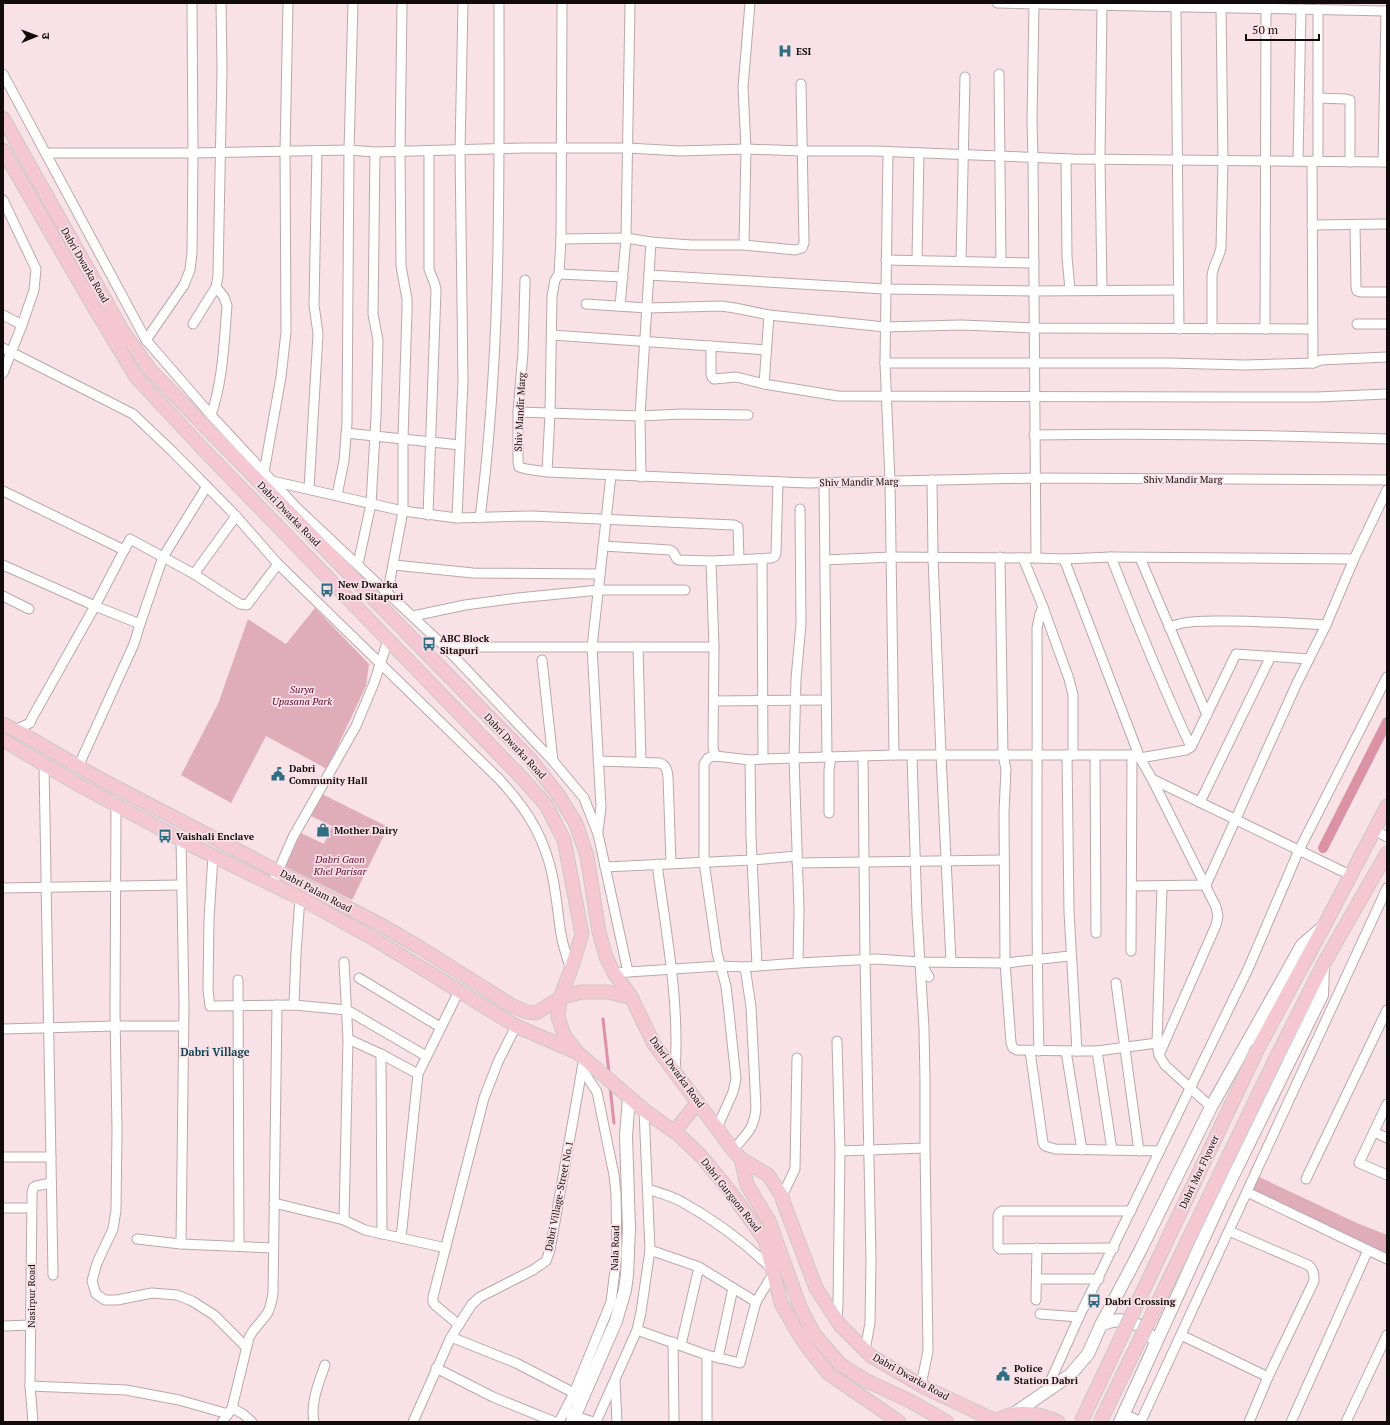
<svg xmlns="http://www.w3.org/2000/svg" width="1390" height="1425" font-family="'PT Serif','Noto Sans Devanagari',serif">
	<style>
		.green { fill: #dfadba }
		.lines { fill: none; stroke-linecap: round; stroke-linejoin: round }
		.stream { stroke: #db92a5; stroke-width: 3 }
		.canal { stroke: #db92a5; stroke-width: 10 }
		.street-casing { stroke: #bba7ab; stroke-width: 11 }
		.secondary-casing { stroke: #bba7ab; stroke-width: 14 }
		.primary-casing { stroke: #cbc9ca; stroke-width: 15 }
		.street { stroke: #fff; stroke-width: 9 }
		.secondary { stroke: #fff; stroke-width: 12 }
		.primary { stroke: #f4c7d3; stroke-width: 13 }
		.primary-bridge-casing { stroke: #cbc9ca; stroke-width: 15; stroke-linecap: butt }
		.primary-bridge { stroke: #f4c7d3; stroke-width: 13 }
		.labels { text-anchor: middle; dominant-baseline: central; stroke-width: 3.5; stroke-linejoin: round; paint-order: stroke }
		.poi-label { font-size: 10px; font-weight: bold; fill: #120b0d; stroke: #f8e2e7; text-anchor: start }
		.street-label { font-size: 10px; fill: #120b0d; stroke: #f8e2e7 }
		.park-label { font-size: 10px; font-style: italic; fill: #5e052c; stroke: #f8e2e7 }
		.neighbourhood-label { font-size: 11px; font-weight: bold; fill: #0e4454; stroke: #f8e2e7 }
	</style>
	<rect width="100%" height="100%" fill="#f8e2e7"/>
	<g class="green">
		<path d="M315,608L369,664L366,686L327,769L266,736L231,803L181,775L218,704L248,619L286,644Z"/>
		<path d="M322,794L388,827L352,900L284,866L301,833L324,844L332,826L311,816Z"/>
		<path d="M1259,1177L1357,1223L1387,1235V1260L1252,1192Z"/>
	</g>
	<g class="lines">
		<g class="stream">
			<path d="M603,1019L609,1073"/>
			<path d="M610,1087L614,1123"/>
		</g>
		<path class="canal" d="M1323,848L1387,722"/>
		<g class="street-casing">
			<g id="street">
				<path d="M997,3L1387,11"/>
				<path d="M1034,4L1032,120L1033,158L1036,558"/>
				<path d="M1102,5L1100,159L1102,290"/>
				<path d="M1176,7L1179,329"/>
				<path d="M3,74L146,340L211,415L297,508L445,647L553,761L584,798L598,834L628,972L614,973"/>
				<path d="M999,74L1001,262"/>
				<path d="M1318,98L1346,99L1350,100V162"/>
				<path d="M888,152L885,363L890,481L894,755"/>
				<path d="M46,153H193L349,150L375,152L524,148H628L680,151L746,149L802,151H875L1074,159L1387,162"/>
				<path d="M1066,159L1067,257L1070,290"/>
				<path d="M1298,161L1301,9"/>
				<path d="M1312,161L1313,363"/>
				<path d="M1318,161V9"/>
				<path d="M1383,162L1386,11"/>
				<path d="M3,200L36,269L34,290L22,325L3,373"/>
				<path d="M1312,225L1387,224"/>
				<path d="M1355,225L1356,287L1357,291L1361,292H1387"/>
				<path d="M561,239L626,238L651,242L691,245H744L795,250L802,248L804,243L801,84"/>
				<path d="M744,245L746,149L743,87L750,3"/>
				<path d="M886,260L1034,263"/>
				<path d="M917,260L919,153"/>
				<path d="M961,261L965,77"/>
				<path d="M559,274L623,277"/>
				<path d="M649,275L885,289L1034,291L1177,290"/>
				<path d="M525,280L523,352L518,412V462L519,467L526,469L547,472L808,483L1034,478L1387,480"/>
				<path d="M586,304L647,308L721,306L735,308L769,315L885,327L961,325L1035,328L1312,329"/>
				<path d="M620,306L626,238L630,3"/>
				<path d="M3,315L22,325"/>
				<path d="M193,324L216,287L218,276L222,70L221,3"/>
				<path d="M1357,324H1387"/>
				<path d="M1212,329V276C1213,265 1219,258 1221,248L1223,160L1221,7"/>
				<path d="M1265,329L1266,8"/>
				<path d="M552,335L766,350"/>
				<path d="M146,340L184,285L190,270L192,253L193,153L192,3"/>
				<path d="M711,346V374L712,377L714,379L736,377L764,384L838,396L1239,397H1317L1387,394"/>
				<path d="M3,348L133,414L172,451L236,516"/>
				<path d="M885,363H1168L1245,365L1313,363L1321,360L1387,357"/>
				<path d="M764,384L769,315"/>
				<path d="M518,412L640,416L682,414L748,415"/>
				<path d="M211,415C223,381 224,342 227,306L224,297L216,287"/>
				<path d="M346,433L460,445"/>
				<path d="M1034,435C1152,433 1269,435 1387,439"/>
				<path d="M264,472L281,377L286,332L285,151L288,3"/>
				<path d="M547,472L550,413L552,296L555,280L559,274L561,239L562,3"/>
				<path d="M641,477L640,416L651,242"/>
				<path d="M932,480L933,558L941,755H1132L1140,758L1186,750L1191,747L1236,654L1309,659"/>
				<path d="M272,481L403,511L457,518L531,516L734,525L738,527L739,560"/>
				<path d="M824,483L827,757"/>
				<path d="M309,489L318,334L314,305L317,151"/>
				<path d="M3,491L124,550"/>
				<path d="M337,495L344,461L347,423L349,150L353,3"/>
				<path d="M800,509L801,624L796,679L794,758L894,755H941L951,962"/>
				<path d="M428,515L436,290C435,280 431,277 429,269V151"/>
				<path d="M457,518L463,381L460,150L463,3"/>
				<path d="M480,518C502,347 499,175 499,3"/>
				<path d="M603,546L670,550L673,552L677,559L679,560L711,561L772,558L775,556L776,553L778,482"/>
				<path d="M1000,557L1003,755L1006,769L1004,812L1005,963L1011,1043L1013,1048L1017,1050L1077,1051L1069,912L1067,755"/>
				<path d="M1111,557C1136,621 1162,685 1191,747"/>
				<path d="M1023,558L1043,607L1069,679L1073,695V755"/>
				<path d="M1140,558L1207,715"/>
				<path d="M1064,559L1111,557L1354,559"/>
				<path d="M825,560L891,557L1036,558L1064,559L1140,758L1152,779L1350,875"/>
				<path d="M711,561L714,647"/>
				<path d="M358,564L371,504L376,417L378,340L373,314L375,152"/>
				<path d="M3,565L95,606L140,624L134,644L78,767"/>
				<path d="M394,565L473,573L600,574"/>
				<path d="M194,574L240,604L247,605L278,564"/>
				<path d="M3,596L29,609"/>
				<path d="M379,606L387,592L390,580L403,511V438L407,311V299L401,266L400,152L402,3"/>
				<path d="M413,616L465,605L518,598L599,590H685"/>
				<path d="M140,624L163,557L207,486"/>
				<path d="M1169,627C1188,620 1207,621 1227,621C1260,621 1293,623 1326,625"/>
				<path d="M445,647H714L713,747L715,756"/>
				<path d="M638,647L641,762"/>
				<path d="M542,660L553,761"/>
				<path d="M714,701L826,700"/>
				<path d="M15,730L30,723L32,718L95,606L130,539L194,574L236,516L278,564L499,779C523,805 539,828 549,862C556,885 557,910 561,934C563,946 567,958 571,969"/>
				<path d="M1095,755L1096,933"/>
				<path d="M863,756L865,959L871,1260L870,1323L865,1350"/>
				<path d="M912,756L917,914L924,1028L925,1081V1148L928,1351L921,1385"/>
				<path d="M750,760L751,837L757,966"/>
				<path d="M598,761L660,763C667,766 667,770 668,777L671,863"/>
				<path d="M44,764L53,1275"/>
				<path d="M1152,779L1216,907L1218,916L1216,925L1159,1055L1165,1065L1211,1107"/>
				<path d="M1200,802L1271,656"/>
				<path d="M116,805L115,1014L117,1130L116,1210L113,1229L97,1263L92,1281L96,1294L105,1300H117L152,1293L177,1295L192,1301L214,1315L246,1347"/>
				<path d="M829,813V770L831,757"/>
				<path d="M1375,830L1387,837"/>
				<path d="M598,831L601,807L592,647L611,475"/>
				<path d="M181,839L184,1005L181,1244"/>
				<path d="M213,855L209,919L208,990L210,1006L294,1005L347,1010L426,1056"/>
				<path d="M797,863L1004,860"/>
				<path d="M657,864C666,932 680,1003 675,1072"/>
				<path d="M605,867L752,860L797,856"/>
				<path d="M272,885L293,837L356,726L374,683L388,640"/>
				<path d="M1132,886L1206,885L1297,683L1326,625L1354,559L1387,490"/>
				<path d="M3,888L181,885"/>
				<path d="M1131,951L1132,755"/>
				<path d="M798,963L876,959L920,962L1005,963L1070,956"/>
				<path d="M921,963L929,977"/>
				<path d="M628,972L720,966L745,967L798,963L799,910L794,758L763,759L762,559"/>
				<path d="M359,978L440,1027"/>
				<path d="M238,980L239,1246"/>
				<path d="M1116,983L1139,1151"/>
				<path d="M294,1005L296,953L300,898"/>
				<path d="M3,1029L115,1026H183"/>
				<path d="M348,1039L381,1054L418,1074"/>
				<path d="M1030,1051L1043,1143L1045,1146L1055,1149L1160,1151"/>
				<path d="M1039,1051C1035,910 1038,769 1037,628L1040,614L1043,607"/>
				<path d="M1066,1051L1082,1150"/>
				<path d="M1077,1051H1097L1157,1043"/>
				<path d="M1097,1051L1112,1150"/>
				<path d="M381,1054L382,1234"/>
				<path d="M1159,1055L1157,1043L1162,886"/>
				<path d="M1387,1104L1359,1163L1387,1175"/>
				<path d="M717,1128L733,1092L736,1079L729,1013L726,986L717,953L704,862V764L708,758L715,756L750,760L763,759"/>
				<path d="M1374,1132L1387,1138"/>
				<path d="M733,1150C746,1134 754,1130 756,1108L751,1007L745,967"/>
				<path d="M840,1151L925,1148"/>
				<path d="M3,1157H51"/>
				<path d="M1306,1179L1387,1010"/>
				<path d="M648,1189C659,1193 672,1196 682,1202C715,1220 745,1243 771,1268"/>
				<path d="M1247,1192L1368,1250"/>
				<path d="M782,1196L795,1169L797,1058"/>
				<path d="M274,1203L344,1220L365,1230L446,1248"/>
				<path d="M3,1208H32"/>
				<path d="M344,1220L348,1039L344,962"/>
				<path d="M1229,1231L1308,1265C1314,1270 1314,1274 1314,1281L1268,1377L1249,1422"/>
				<path d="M401,1238L418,1074L459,991"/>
				<path d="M137,1239L181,1244L273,1248"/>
				<path d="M1114,1248L1000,1249L998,1247V1215L999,1213L1002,1211H1131"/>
				<path d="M650,1250L699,1267L756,1302"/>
				<path d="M1037,1279H1099"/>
				<path d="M1036,1300L1037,1248"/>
				<path d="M1040,1314L1079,1317"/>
				<path d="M837,1320L838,1304L840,1151L837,1041"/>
				<path d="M459,1325L435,1305L433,1302V1297L484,1098L498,1062L516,1026"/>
				<path d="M3,1326L31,1325"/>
				<path d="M637,1330L707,1355V1422"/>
				<path d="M1181,1335L1268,1377"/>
				<path d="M451,1337L516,1363L574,1393"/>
				<path d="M673,1342L674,1422"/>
				<path d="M681,1345L699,1267"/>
				<path d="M707,1355L740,1363L756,1302L773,1274"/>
				<path d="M718,1358L733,1288"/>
				<path d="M436,1368L493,1397L555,1422"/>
				<path d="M615,1380L617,1422"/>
				<path d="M30,1386L126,1390L179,1400L228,1414"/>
				<path d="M1046,1391L1079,1317L1248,969L1299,850L1387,677"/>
				<path d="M232,1408L243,1414L252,1422"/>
				<path d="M569,1414L593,1422"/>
				<path d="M1124,1414L1142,1422"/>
				<path d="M1141,1421L1387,888"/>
				<path d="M33,1422L30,1386L32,1193L33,1188L36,1186L51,1183"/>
				<path d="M222,1422L232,1408L249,1338C253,1328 263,1321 268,1312C271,1306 272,1300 273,1293L277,1005"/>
				<path d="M314,1422C310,1403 319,1382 325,1365"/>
				<path d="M413,1422L451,1337L472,1304L480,1297L533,1270L546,1261L550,1250L584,1058"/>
				<path d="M559,1422L574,1393L611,1302L617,1254L616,1194L614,1175L597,1092L582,1069"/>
				<path d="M596,1422L637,1330L641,1312L650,1250L644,1110"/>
				<path d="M1291,1422L1368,1250L1387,1259"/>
				<path d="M1346,1422L1387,1335"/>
			</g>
		</g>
		<g class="secondary-casing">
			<g id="secondary">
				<path d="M1101,1325C1120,1316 1138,1320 1151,1337"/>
				<path d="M1012,1415L1070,1375L1088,1354L1101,1325L1140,1251L1211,1107L1302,945L1323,927"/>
				<path d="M572,1422L616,1321L625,1290L627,1275L629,1228L626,1136L629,1097"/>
				<path d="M1120,1422L1221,1200L1322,995L1323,965"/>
			</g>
		</g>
		<g class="primary-casing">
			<g id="primary">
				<path d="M3,118L122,330L151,371L530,759L559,796L576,824L587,856L599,932L606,957L614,973L630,995L654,1044L733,1150L741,1159L768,1175L782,1196L783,1201L816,1288L840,1325L871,1356L924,1387L996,1421"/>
				<path d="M3,150L95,309L136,377L204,450L523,779L546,805L564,840L582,934L571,969L560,998L558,1017L564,1035L578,1053L644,1110L680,1136L701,1156L729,1190L765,1240L781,1303L798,1333L809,1349L828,1373L899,1422"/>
				<path d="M3,724L23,734L100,779L383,926L419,947L511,1005L526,1012L536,1013L560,998L581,992H608L632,998"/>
				<path d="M3,740L79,785L116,805L199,849L300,898L376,940L516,1026L576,1052"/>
				<path d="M1258,1048L1324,926L1387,806"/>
				<path d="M1276,1058L1323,965L1387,853"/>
				<path d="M674,1132L698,1102"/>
				<path d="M741,1159L747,1185L769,1221L800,1307L814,1334L840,1364L867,1381L910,1401L947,1422"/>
				<path d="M995,1422C1013,1409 1039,1412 1058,1422"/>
			</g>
		</g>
		<use href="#street" class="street"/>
		<use href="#secondary" class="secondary"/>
		<use href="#primary" class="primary"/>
		<g class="primary-bridge-casing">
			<g id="primary-bridge">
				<path d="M1081,1422L1258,1048"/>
				<path d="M1100,1422L1276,1058"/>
			</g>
		</g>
		<use href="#primary-bridge" class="primary-bridge"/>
	</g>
	<defs>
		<g id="hospital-bare" transform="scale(1.08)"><path d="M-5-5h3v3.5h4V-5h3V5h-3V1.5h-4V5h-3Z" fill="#2e6d82" stroke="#f8e2e7" stroke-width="2.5" paint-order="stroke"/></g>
		<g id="bus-bare" transform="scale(1.08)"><path d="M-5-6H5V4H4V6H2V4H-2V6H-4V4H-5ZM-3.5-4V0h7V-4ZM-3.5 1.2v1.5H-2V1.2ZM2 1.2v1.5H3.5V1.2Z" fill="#2e6d82" stroke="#f8e2e7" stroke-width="2.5" paint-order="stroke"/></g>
		<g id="civic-bare" transform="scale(1.08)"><path d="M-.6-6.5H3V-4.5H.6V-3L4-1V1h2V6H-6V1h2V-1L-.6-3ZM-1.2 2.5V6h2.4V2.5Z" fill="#2e6d82" stroke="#f8e2e7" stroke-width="2.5" paint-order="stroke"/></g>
		<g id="shop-bare" transform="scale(1.08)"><path d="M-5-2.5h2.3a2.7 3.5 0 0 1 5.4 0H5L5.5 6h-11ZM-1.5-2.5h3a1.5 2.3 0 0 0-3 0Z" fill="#2e6d82" stroke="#f8e2e7" stroke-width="2.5" paint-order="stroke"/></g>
	</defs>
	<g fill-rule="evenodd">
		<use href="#hospital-bare" x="785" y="51"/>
		<use href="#bus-bare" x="327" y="590"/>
		<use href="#bus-bare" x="429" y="644"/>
		<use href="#civic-bare" x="278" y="774"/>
		<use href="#shop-bare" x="323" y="830"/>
		<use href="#bus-bare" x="165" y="836"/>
		<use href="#bus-bare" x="1094" y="1301"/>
		<use href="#civic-bare" x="1003" y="1374"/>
	</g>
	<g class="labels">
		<g class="poi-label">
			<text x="796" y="51">ESI</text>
			<text x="338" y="584">New Dwarka<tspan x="338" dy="12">Road Sitapuri</tspan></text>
			<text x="440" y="638">ABC Block<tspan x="440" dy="12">Sitapuri</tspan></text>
			<text x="289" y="768">Dabri<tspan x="289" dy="12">Community Hall</tspan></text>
			<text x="334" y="830">Mother Dairy</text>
			<text x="176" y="836">Vaishali Enclave</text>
			<text x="1105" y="1301">Dabri Crossing</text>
			<text x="1014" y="1368">Police<tspan x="1014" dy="12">Station Dabri</tspan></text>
		</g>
		<g class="street-label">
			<text transform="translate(85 265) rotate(60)">Dabri Dwarka Road</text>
			<text transform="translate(520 412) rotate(-87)">Shiv Mandir Marg</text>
			<text x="1183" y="479">Shiv Mandir Marg</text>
			<text transform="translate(859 482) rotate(-1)">Shiv Mandir Marg</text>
			<text transform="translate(289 514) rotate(46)">Dabri Dwarka Road</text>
			<text transform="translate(515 746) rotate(47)">Dabri Dwarka Road</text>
			<text transform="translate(316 891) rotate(28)">Dabri Palam Road</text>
			<text transform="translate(677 1072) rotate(54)">Dabri Dwarka Road</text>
			<text transform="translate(1199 1172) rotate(-65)">Dabri Mor Flyover</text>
			<text transform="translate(731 1195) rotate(52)">Dabri Gurgaon Road</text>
			<text transform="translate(559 1196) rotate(-79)">Dabri Village-Street No.1</text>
			<text transform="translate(615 1248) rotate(-88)">Nala Road</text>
			<text transform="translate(31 1296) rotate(-90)">Nasirpur Road</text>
			<text transform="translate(911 1377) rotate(29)">Dabri Dwarka Road</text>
		</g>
		<g class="park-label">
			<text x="302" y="689">Surya<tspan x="302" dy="12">Upasana Park</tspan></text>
			<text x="340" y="859">Dabri Gaon<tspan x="340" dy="12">Khel Parisar</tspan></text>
		</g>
		<g class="neighbourhood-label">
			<text x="215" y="1052">Dabri Village</text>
		</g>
	</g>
	<rect width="1390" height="1425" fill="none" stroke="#120b0d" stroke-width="8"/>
	<g transform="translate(36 36) rotate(89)" stroke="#f8e2e7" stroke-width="3" paint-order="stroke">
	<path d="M0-3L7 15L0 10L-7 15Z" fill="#120b0d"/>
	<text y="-6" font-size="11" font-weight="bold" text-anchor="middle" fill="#120b0d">उ</text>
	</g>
	<path d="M1246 34v6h73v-6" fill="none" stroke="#120b0d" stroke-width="2"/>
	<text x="1252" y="34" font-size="12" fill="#120b0d" stroke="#f8e2e7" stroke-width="3" paint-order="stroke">50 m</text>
</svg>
